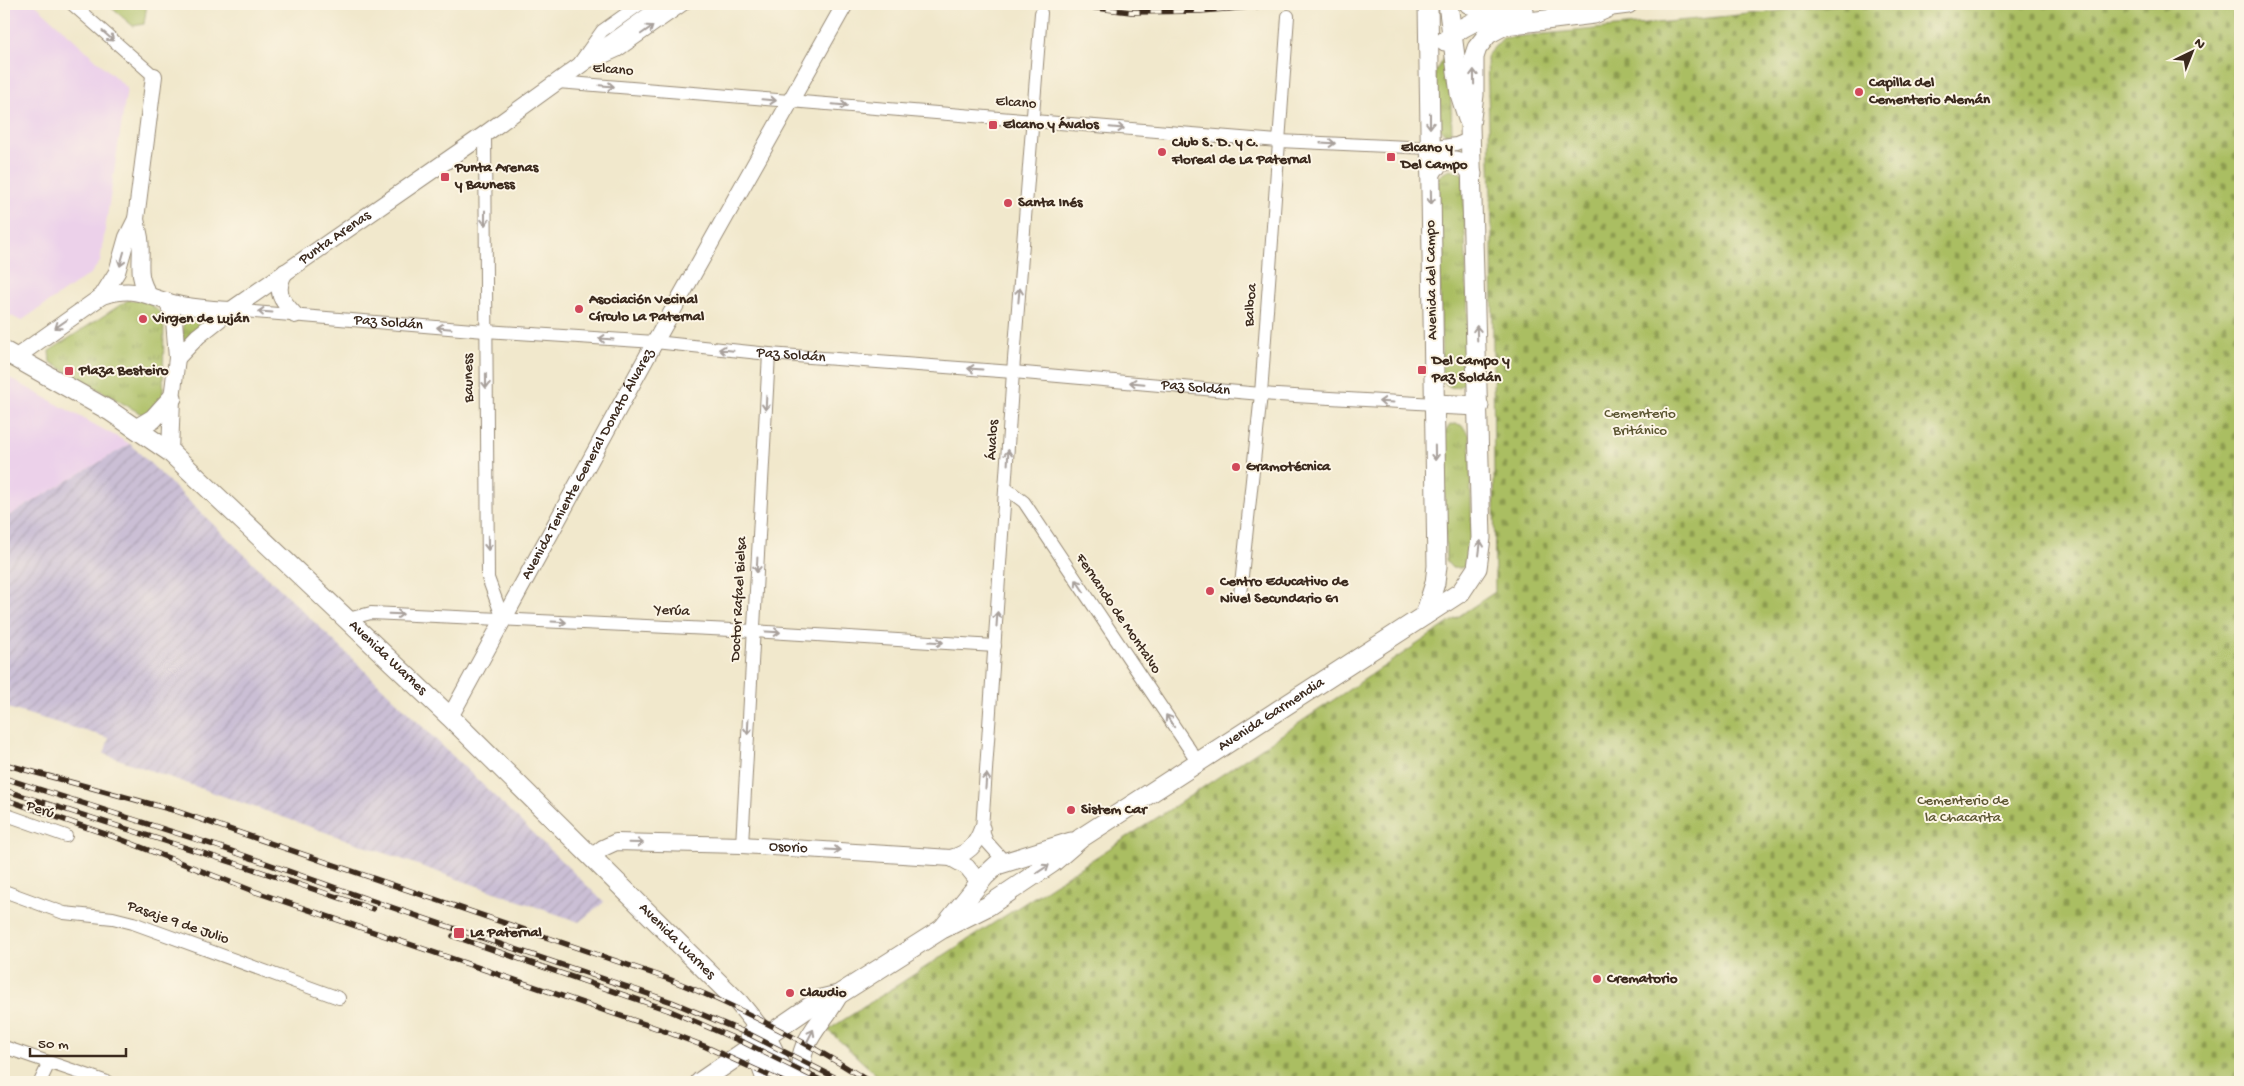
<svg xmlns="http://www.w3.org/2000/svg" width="2244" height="1086" font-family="'Gochi Hand',sans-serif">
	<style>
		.built { fill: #ecd1ea }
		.industrial { fill: url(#industrial-furrows) }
		.grass { fill: #aabe62; stroke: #727440 }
		.cemetery { fill: url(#cemetery-stones); stroke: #727440 }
		.park { fill: url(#park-tufts); stroke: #727440 }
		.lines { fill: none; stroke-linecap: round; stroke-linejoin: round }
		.minor-casing { stroke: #968975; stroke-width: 14 }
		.tertiary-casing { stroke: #968975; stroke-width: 18 }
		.secondary-casing { stroke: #968975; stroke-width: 21 }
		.minor { stroke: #fff; stroke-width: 12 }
		.tertiary { stroke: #fff; stroke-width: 16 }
		.secondary { stroke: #fff; stroke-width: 19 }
		.rail-casing { stroke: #3b2a1e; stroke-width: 5.5 }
		.rail { stroke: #fcf5e5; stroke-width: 4; stroke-dasharray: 11; stroke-linecap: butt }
		.oneway { stroke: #a79f9a }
		.poi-dot { fill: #d1495b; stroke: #fcf5e5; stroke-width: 2 }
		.labels { text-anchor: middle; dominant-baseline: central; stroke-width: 4; stroke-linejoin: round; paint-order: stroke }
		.street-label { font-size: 15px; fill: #3b2a1e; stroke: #fcf5e5 }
		.poi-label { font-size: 15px; font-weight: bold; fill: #3b2a1e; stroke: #fcf5e5; text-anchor: start }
		.park-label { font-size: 15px; fill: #5c5632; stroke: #fcf5e5 }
	</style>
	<defs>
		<pattern id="industrial-furrows" width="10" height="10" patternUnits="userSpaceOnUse" patternTransform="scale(1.25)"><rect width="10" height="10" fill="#cbbfd5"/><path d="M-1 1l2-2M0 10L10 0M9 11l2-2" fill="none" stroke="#afa4b6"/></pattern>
		<pattern id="cemetery-stones" width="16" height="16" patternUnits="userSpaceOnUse" patternTransform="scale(1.25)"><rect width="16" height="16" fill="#aabe62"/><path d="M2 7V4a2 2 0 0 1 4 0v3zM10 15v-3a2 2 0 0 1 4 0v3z" fill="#8c9b50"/></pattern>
		<pattern id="park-tufts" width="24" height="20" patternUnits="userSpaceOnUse" patternTransform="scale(1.25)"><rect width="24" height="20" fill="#aabe62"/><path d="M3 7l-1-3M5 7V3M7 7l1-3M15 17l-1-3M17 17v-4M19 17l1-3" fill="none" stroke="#8c9b50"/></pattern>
	</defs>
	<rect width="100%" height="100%" fill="#fcf5e5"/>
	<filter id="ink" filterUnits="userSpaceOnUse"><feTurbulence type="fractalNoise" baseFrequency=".02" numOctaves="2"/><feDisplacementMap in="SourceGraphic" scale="10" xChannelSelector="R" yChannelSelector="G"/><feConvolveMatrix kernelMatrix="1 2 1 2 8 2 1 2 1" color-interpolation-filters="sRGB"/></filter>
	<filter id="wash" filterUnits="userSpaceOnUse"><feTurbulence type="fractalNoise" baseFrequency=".0096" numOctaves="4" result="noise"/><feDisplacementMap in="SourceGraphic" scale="20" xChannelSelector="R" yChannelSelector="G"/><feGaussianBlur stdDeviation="1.12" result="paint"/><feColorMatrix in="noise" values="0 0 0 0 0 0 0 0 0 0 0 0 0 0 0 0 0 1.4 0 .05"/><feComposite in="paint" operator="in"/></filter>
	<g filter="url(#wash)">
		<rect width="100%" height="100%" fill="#f1e8cc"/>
		<g class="built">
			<path d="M4,4H35L127,88L100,262L91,273L21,321L4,312Z"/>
			<path d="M4,375L130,444L4,519Z"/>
		</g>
		<path class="industrial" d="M130,444L604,902L579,922L104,754L109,738L4,707V519Z"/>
		<path class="grass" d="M107,4H147L144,24L133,26Z"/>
		<path class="cemetery" d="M1851,4H2240V1082H884L828,1030L1169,810L1495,592L1492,234L1487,55L1503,38Z"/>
		<g class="park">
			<path d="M1445,55L1449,58L1452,132L1446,135L1437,125L1435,72Z"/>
			<path d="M1450,169L1463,174L1470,379C1460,388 1451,392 1442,380L1438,177Z"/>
			<path d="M128,300L148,301L164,317L163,398L145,416L50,362L49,351Z"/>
			<path d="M183,312L214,314L183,342Z"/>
			<path d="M1455,424L1461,425L1470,435L1472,558C1466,567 1463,569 1452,568L1446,561L1443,435L1450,425Z"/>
		</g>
	</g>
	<g filter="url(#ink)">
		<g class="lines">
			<g class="minor-casing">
				<g id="minor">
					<path d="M72,4L154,76"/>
					<path d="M595,61L617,51L684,4"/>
					<path d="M580,62L602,31L640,4"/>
					<path d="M558,82L1279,141L1430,148L1456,144L1471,138"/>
					<path d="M485,134L488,578L503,619"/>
					<path id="s1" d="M231,310L485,331L655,342L769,354L1013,372L1261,394L1435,404"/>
					<path d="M1007,489L1024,502L1198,762"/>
					<path d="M1240,595L1261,394L1288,16"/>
					<path d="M348,619L371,613L753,631L995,646"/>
					<path d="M4,814L66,836"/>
					<path d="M742,845L769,354"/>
					<path d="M1005,862L987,842L982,829L1013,372L1041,13"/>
					<path d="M4,891L64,913L113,918L133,923L339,998"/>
					<path d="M4,1047L107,1082"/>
					<path d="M40,1082L49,1063"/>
				</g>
			</g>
			<g class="tertiary-casing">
				<g id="tertiary">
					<path d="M285,272C274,292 281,300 295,315"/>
					<path d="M149,295C135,274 143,261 140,238C139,232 137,225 136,219L154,76"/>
					<path d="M102,296C138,285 144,297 177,304C194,308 213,309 231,310"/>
					<path d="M167,301L174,320L177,358L172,398L170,452"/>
					<path d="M15,358L102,296L117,272L127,237L136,219"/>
					<path id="s2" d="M177,358L198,336L231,310L485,134L665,4"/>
					<path id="s3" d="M450,717L655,342L845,4"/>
					<path id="s4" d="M592,857L603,848L616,842L742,845L951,858L967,867L979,882"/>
					<path d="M951,858C968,853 976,846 982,829"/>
				</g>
			</g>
			<g class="secondary-casing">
				<g id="secondary">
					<path d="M1448,4L1460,94L1468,119"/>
					<path d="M1469,4L1499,13L1524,11"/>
					<path d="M1445,41C1461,26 1479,19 1499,13"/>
					<path d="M1431,173C1441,155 1462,157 1472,174"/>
					<path id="s5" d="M4,351L110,411L170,452L450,717L739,1003L766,1036L789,1082"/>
					<path d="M1435,404L1479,406"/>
					<path d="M138,428L153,419L172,398"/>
					<path d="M1425,615L1435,583L1437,566L1428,4"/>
					<path d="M943,928L985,876L997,865L1071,842"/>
					<path d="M750,1035L767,1082"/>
					<path id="s6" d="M700,1082L821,999L838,995L942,929L988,906L1052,863L1081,838L1461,592L1477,568L1481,538L1470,125L1474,95V57L1477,48L1488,34L1505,25L1594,14L1612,6L1628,4"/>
					<path d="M802,1082C794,1043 822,1025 838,995"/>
				</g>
			</g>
			<use href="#minor" class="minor"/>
			<use href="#tertiary" class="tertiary"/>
			<use href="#secondary" class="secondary"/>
			<g class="rail-casing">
				<g id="rail">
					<path d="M1063,4L1131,12L1201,11L1287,4"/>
					<path d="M4,764L173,810L666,978C738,1006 805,1041 870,1082"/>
					<path d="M4,778L220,847L370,900L672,1002L751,1035L844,1082"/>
					<path d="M4,790L253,869L373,909"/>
					<path d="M4,799L120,839L253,891L662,1030L704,1046L783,1082"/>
					<path d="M453,936L668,1010L745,1043L824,1082"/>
				</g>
			</g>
			<use href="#rail" class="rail"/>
		</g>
		<defs><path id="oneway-shaft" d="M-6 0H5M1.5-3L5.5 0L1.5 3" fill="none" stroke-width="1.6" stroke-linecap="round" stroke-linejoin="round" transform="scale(1.25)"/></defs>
		<g class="oneway">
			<use href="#oneway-shaft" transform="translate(647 30) rotate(-35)"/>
			<use href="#oneway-shaft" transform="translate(108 36) rotate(41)"/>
			<use href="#oneway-shaft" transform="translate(1474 77) rotate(-91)"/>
			<use href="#oneway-shaft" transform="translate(607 86) rotate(5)"/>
			<use href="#oneway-shaft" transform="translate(769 100) rotate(5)"/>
			<use href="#oneway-shaft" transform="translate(840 105) rotate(5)"/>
			<use href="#oneway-shaft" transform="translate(1430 121) rotate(90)"/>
			<use href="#oneway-shaft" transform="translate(1117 128) rotate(5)"/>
			<use href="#oneway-shaft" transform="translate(1328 143) rotate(3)"/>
			<use href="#oneway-shaft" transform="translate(1431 197) rotate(89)"/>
			<use href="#oneway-shaft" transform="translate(485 218) rotate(90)"/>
			<use href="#oneway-shaft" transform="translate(122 259) rotate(106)"/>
			<use href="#oneway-shaft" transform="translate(1019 295) rotate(-85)"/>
			<use href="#oneway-shaft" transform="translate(265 312) rotate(-176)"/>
			<use href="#oneway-shaft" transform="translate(61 324) rotate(145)"/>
			<use href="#oneway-shaft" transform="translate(444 328) rotate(-175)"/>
			<use href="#oneway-shaft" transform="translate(1477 333) rotate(-92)"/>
			<use href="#oneway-shaft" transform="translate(606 339) rotate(-176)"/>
			<use href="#oneway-shaft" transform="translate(726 350) rotate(-174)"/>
			<use href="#oneway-shaft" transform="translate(975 369) rotate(-176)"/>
			<use href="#oneway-shaft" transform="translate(486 381) rotate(89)"/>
			<use href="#oneway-shaft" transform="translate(1137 383) rotate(-175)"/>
			<use href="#oneway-shaft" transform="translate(1386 402) rotate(-177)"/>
			<use href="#oneway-shaft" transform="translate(766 403) rotate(93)"/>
			<use href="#oneway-shaft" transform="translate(1435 453) rotate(89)"/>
			<use href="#oneway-shaft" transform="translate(1008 457) rotate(-87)"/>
			<use href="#oneway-shaft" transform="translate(488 543) rotate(89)"/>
			<use href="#oneway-shaft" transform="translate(1480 548) rotate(-83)"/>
			<use href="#oneway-shaft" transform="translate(757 565) rotate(93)"/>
			<use href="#oneway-shaft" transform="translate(1080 586) rotate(-124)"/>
			<use href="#oneway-shaft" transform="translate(396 614) rotate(2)"/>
			<use href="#oneway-shaft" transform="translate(997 619) rotate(-86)"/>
			<use href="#oneway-shaft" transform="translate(559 622) rotate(3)"/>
			<use href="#oneway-shaft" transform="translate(773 632) rotate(3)"/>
			<use href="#oneway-shaft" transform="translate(936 642) rotate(3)"/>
			<use href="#oneway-shaft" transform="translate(1170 721) rotate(-124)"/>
			<use href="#oneway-shaft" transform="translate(748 727) rotate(93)"/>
			<use href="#oneway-shaft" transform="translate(986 781) rotate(-86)"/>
			<use href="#oneway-shaft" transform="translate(636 843) rotate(1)"/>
			<use href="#oneway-shaft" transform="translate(833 850) rotate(3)"/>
			<use href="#oneway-shaft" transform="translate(1043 869) rotate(-34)"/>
			<use href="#oneway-shaft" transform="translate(810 1036) rotate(-63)"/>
		</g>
	</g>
	<g class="poi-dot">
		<circle cx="1859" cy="92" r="5"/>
		<rect x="988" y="120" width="10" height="10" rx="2.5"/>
		<circle cx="1162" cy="152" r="5"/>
		<rect x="1386" y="152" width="10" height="10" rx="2.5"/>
		<rect x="440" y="172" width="10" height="10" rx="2.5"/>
		<circle cx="1008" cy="203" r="5"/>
		<circle cx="579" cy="309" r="5"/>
		<circle cx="143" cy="319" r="5"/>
		<rect x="1417" y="365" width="10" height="10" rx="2.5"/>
		<rect x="64" y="366" width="10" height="10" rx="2.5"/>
		<circle cx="1236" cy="467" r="5"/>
		<circle cx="1210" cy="591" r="5"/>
		<circle cx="1071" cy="810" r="5"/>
		<rect x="453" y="927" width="12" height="12" rx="2.5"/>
		<circle cx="1597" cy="979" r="5"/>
		<circle cx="790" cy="993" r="5"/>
	</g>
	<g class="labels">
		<g class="street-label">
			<text transform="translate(613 70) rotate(5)">Elcano</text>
			<text transform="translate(1016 103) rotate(4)">Elcano</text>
			<text stroke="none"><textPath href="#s2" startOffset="199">Punta Arenas</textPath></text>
			<text transform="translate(1432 280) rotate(-91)">Avenida del Campo</text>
			<text transform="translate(1251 305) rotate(-86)">Balboa</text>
			<text stroke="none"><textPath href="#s1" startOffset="158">Paz Soldán</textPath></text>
			<text stroke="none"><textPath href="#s1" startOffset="562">Paz Soldán</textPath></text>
			<text transform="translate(469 378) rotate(-91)">Bauness</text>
			<text stroke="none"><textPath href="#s1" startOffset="968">Paz Soldán</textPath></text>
			<text transform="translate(993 440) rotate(-87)">Ávalos</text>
			<text stroke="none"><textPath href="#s3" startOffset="288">Avenida Teniente General Donato Álvarez</textPath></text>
			<text transform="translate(739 599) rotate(-87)">Doctor Rafael Bielsa</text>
			<text transform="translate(672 611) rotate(3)">Yerúa</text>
			<text transform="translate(1118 614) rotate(56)">Fernando de Montalvo</text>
			<text stroke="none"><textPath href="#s5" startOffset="494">Avenida Warnes</textPath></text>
			<text stroke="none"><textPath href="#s6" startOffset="681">Avenida Garmendia</textPath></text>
			<text transform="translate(40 810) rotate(19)">Perú</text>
			<text stroke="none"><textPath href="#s4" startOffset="201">Osorio</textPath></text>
			<text transform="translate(178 923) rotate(19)">Pasaje 9 de Julio</text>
			<text stroke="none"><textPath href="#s5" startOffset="899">Avenida Warnes</textPath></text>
		</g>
		<g class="poi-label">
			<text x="1869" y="83">Capilla del<tspan x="1869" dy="17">Cementerio Alemán</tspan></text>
			<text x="1003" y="125">Elcano y Ávalos</text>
			<text x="1172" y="143">Club S. D. y C.<tspan x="1172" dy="17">Floreal de La Paternal</tspan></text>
			<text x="1401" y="148">Elcano y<tspan x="1401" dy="17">Del Campo</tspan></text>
			<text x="455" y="168">Punta Arenas<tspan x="455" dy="17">y Bauness</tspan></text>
			<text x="1018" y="203">Santa Inés</text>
			<text x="589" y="300">Asociación Vecinal<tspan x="589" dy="17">Círculo La Paternal</tspan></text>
			<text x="153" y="319">Virgen de Luján</text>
			<text x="1432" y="361">Del Campo y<tspan x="1432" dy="17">Paz Soldán</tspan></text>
			<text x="79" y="371">Plaza Besteiro</text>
			<text x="1246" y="467">Gramotécnica</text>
			<text x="1220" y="582">Centro Educativo de<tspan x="1220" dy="17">Nivel Secundario 61</tspan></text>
			<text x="1081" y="810">Sistem Car</text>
			<text x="470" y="933">La Paternal</text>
			<text x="1607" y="979">Crematorio</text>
			<text x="800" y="993">Claudio</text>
		</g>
		<g class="park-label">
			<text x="1640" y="414">Cementerio<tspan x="1640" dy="17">Británico</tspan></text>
			<text x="1963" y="801">Cementerio de<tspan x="1963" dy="17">la Chacarita</tspan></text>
		</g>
	</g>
	<rect width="2244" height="1086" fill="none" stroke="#fcf5e5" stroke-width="20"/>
	<g transform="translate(2192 52) rotate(43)" stroke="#fcf5e5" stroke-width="4" paint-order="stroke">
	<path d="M0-4L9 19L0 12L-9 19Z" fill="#3b2a1e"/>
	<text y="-8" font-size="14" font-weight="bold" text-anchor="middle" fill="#3b2a1e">N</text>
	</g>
	<path d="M30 1048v8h96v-8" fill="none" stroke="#3b2a1e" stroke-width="2.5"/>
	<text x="38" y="1048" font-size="15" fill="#3b2a1e" stroke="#fcf5e5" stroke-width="4" paint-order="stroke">50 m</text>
</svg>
